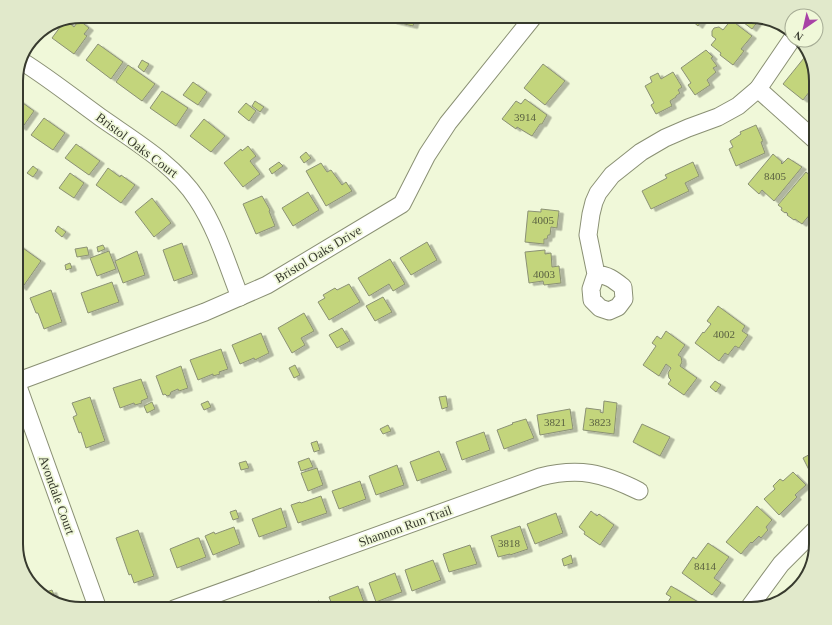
<svg xmlns="http://www.w3.org/2000/svg" width="832" height="625" font-family="Georgia,serif">
	<style>
		.building { fill: #c3d57c; stroke: #8b9175; filter: url(#shadow) }
		.lines { fill: none; stroke-linecap: round; stroke-linejoin: round }
		.minor-casing { stroke: #8a9074; stroke-width: 19 }
		.minor { stroke: #fff; stroke-width: 17 }
		.labels { text-anchor: middle; dominant-baseline: central; stroke-width: 3.5; stroke-linejoin: round; paint-order: stroke }
		.number-label { font-size: 11px; fill: #5a6142 }
		.street-label { font-size: 13px; fill: #373a2e; stroke: #f0f8d9 }
		.rim { fill: none; stroke: #373a2e; stroke-width: 2 }
	</style>
	<defs>
		<filter id="shadow"><feDropShadow dx="4.5" dy="2.5" stdDeviation="0" flood-color="#0004"/></filter>
	</defs>
	<rect width="100%" height="100%" fill="#f0f8d9"/>
	<g class="building">
		<path d="M393,16H416L413,26L392,21Z"/>
		<path d="M694,16H697L702,20L698,26L691,20Z"/>
		<path d="M735,16H751L759,20L752,29Z"/>
		<path d="M79,20L89,28L84,34L87,36L74,54L52,38L63,23L67,21L74,27Z"/>
		<path d="M731,20L752,36L741,49L744,51L733,65L720,55L721,53L711,45L716,39L712,36V31L714,28L719,27L723,30Z"/>
		<path d="M98,44L123,62L111,79L86,60Z"/>
		<path d="M706,50L713,57L711,58L717,66L713,68L716,72L707,80L710,85L695,95L688,85L691,83L681,68Z"/>
		<path d="M804,58L812,64L816,83L803,100L783,84Z"/>
		<path d="M142,60L149,64L144,72L138,67Z"/>
		<path d="M543,64L565,81L545,105L524,88Z"/>
		<path d="M128,65L155,84L142,101L116,82Z"/>
		<path d="M673,72L682,87L678,90L680,93L676,96V97L670,101L672,106L656,114L651,105L654,103L645,86L652,82L650,77L658,73L661,79Z"/>
		<path d="M193,82L207,92L198,105L183,95Z"/>
		<path d="M162,91L188,108L176,126L150,108Z"/>
		<path d="M16,98L34,111L22,128L16,124Z"/>
		<path d="M525,99L547,115L542,124H540L532,136L517,127L516,129L502,119L516,101L521,104Z"/>
		<path d="M255,101L264,107L260,112L252,106Z"/>
		<path d="M816,102V117L808,111Z"/>
		<path d="M246,103L256,111L249,121L238,112Z"/>
		<path d="M44,118L65,133L53,150L31,135Z"/>
		<path d="M204,119L225,136L211,152L190,136Z"/>
		<path d="M756,125L763,141L761,142L765,153L736,166L729,149L733,147L730,141L741,134L740,132Z"/>
		<path d="M76,144L100,161L89,175L65,158Z"/>
		<path d="M248,146L256,156L250,161L260,174L243,187L224,163L241,149L242,151Z"/>
		<path d="M306,152L311,158L304,163L300,157Z"/>
		<path d="M773,154L782,162L781,163L782,164L788,158L802,167L774,201L762,190L759,194L748,184Z"/>
		<path d="M279,162L283,166L272,174L269,169Z"/>
		<path d="M693,162L699,176L685,183L689,191L651,209L642,191L667,178L665,175Z"/>
		<path d="M321,163L327,172L331,170L342,185L346,182L352,191L326,206L306,171Z"/>
		<path d="M33,166L38,170L33,177L27,173Z"/>
		<path d="M108,168L120,177L121,175L135,185L121,203L96,185Z"/>
		<path d="M806,172L816,180V186L810,193L813,196L816,192V207L802,224L795,219L794,220L787,215L788,214L786,212L785,213L781,210L782,208L778,205Z"/>
		<path d="M70,173L84,183L74,198L59,188Z"/>
		<path d="M308,192L319,210L293,226L282,208Z"/>
		<path d="M262,196L270,210L269,211L275,226L256,234L243,204Z"/>
		<path d="M152,198L171,223L154,237L135,212Z"/>
		<path d="M541,209L559,211L557,228L551,227L550,235H548L547,239H544V244L525,242L528,211L541,212Z"/>
		<path d="M816,220V232L810,227Z"/>
		<path d="M58,226L66,232L62,237L55,231Z"/>
		<path d="M427,242L437,260L411,275L400,258Z"/>
		<path d="M16,243L41,261L22,288L16,283Z"/>
		<path d="M182,243L193,274L174,281L163,250Z"/>
		<path d="M103,245L105,249L98,252L97,247Z"/>
		<path d="M87,247L89,255L77,257L75,249Z"/>
		<path d="M545,250V254L551,253L552,267L559,266L561,283L544,285L543,281L529,283L525,252Z"/>
		<path d="M109,251L116,269L97,276L90,258Z"/>
		<path d="M137,251L145,275L123,283L115,261Z"/>
		<path d="M390,259L405,284L393,291L389,284L369,296L358,278Z"/>
		<path d="M70,263L72,268L66,270L65,265Z"/>
		<path d="M112,282L119,302L88,313L81,293Z"/>
		<path d="M349,284L360,302L329,320L318,302L325,298L323,295L335,288L337,290Z"/>
		<path d="M51,290L62,322L44,329L38,313H36L30,298Z"/>
		<path d="M383,297L392,312L375,321L366,306Z"/>
		<path d="M718,306L745,326L742,331L748,335L739,348L735,346L728,355L725,353L719,361L695,343L703,332L704,333L711,324L707,321Z"/>
		<path d="M304,313L314,331L301,338L305,345L292,353L278,328Z"/>
		<path d="M342,328L350,341L337,348L329,335Z"/>
		<path d="M666,331L685,345L678,355L681,357L682,362L680,366L697,378L684,395L668,384L671,380L669,378L668,373L671,368L666,364L659,376L643,365L656,346L652,343L657,336L661,339Z"/>
		<path d="M261,333L269,353L255,360L254,358L240,364L232,345Z"/>
		<path d="M221,349L228,369L219,372L220,374L213,376V374L198,380L190,360Z"/>
		<path d="M295,365L300,375L294,378L289,368Z"/>
		<path d="M181,366L188,388L179,391L178,389L171,392L170,395L167,396L165,394L163,395L156,376Z"/>
		<path d="M141,379L148,398L141,401L142,403L135,405L134,403L120,408L113,388Z"/>
		<path d="M715,381L721,385L716,392L710,387Z"/>
		<path d="M446,396L448,407L442,409L439,397Z"/>
		<path d="M90,397L105,441L86,448L81,432L79,433L73,417L77,415L72,403Z"/>
		<path d="M208,401L211,407L204,410L201,404Z"/>
		<path d="M604,401L617,403L614,434L583,430L586,408L601,410L600,412L603,413Z"/>
		<path d="M152,402L155,409L147,413L144,406Z"/>
		<path d="M570,409L573,429L540,435L537,415Z"/>
		<path d="M526,419L534,438L504,449L497,430L513,424L512,423Z"/>
		<path d="M642,424L670,437L660,456L633,442Z"/>
		<path d="M388,425L391,431L383,434L380,429Z"/>
		<path d="M484,432L490,450L462,460L456,442Z"/>
		<path d="M317,441L320,450L314,452L311,443Z"/>
		<path d="M439,451L447,470L417,481L410,462Z"/>
		<path d="M816,451V471L811,474L803,458Z"/>
		<path d="M309,458L313,467L301,471L298,462Z"/>
		<path d="M246,461L249,468L241,470L239,463Z"/>
		<path d="M397,465L404,485L376,495L369,476Z"/>
		<path d="M317,468L323,485L308,491L301,473Z"/>
		<path d="M793,472L806,485L795,495L797,497L779,515L764,499L775,489L773,486L780,479L783,481Z"/>
		<path d="M360,481L366,499L339,509L332,491Z"/>
		<path d="M321,496L327,513L298,523L291,505L300,502L301,503Z"/>
		<path d="M757,506L772,520L766,527L768,530L761,538L759,536L752,543L751,542L741,554L726,542Z"/>
		<path d="M281,508L287,527L259,537L252,519Z"/>
		<path d="M236,510L239,518L233,520L230,512Z"/>
		<path d="M591,511L597,516L599,514L614,525L600,545L584,534L585,532L579,527Z"/>
		<path d="M556,513L563,533L535,544L527,524Z"/>
		<path d="M520,526L528,549L510,555V554L498,557L491,536Z"/>
		<path d="M234,527L240,544L213,555L205,536L214,532L215,534Z"/>
		<path d="M138,530L154,576L134,583L131,574L129,575L116,538Z"/>
		<path d="M197,538H199L206,557L177,568L170,549Z"/>
		<path d="M708,543L729,557L714,578L721,583L712,595L682,573L693,557L696,559Z"/>
		<path d="M470,545L477,564L449,572L443,554Z"/>
		<path d="M571,555L573,563L564,566L562,559Z"/>
		<path d="M433,560L441,580L412,591L405,570Z"/>
		<path d="M395,573L402,592L376,602L369,583Z"/>
		<path d="M358,586L365,605L355,609H334L329,597Z"/>
		<path d="M671,586L700,603L697,609H664L671,597L666,594Z"/>
		<path d="M52,590L56,600L40,594Z"/>
		<path d="M319,601L322,609H296Z"/>
	</g>
	<g class="lines">
		<g class="minor-casing">
			<g id="minor">
				<path d="M23,62C50,79 75,99 100,117C134,141 174,164 197,199C217,229 227,264 240,297"/>
				<path d="M758,89L816,141"/>
				<path d="M596,274C608,275 614,280 623,287L624,299L618,307L609,311L600,308L592,300L591,289L596,274L588,235L591,214L594,202L598,193L612,175L641,152L665,138L688,128L718,117L738,106L758,89L792,39"/>
				<path d="M16,381L98,609"/>
				<path d="M16,382L205,312L267,285L402,204L427,155L448,123L534,16"/>
				<path d="M174,609L540,477C579,467 603,473 639,491"/>
				<path d="M748,609L781,564L816,529"/>
			</g>
		</g>
		<use href="#minor" class="minor"/>
	</g>
	<g class="labels">
		<g class="number-label">
			<text x="525" y="117">3914</text>
			<text x="775" y="176">8405</text>
			<text x="543" y="220">4005</text>
			<text x="544" y="274">4003</text>
			<text x="724" y="334">4002</text>
			<text x="555" y="422">3821</text>
			<text x="600" y="422">3823</text>
			<text x="509" y="543">3818</text>
			<text x="705" y="566">8414</text>
		</g>
		<g class="street-label">
			<text transform="translate(137 145) rotate(37)">Bristol Oaks Court</text>
			<text transform="translate(318 254) rotate(-31)">Bristol Oaks Drive</text>
			<text transform="translate(57 495) rotate(70)">Avondale Court</text>
			<text transform="translate(405 526) rotate(-20)">Shannon Run Trail</text>
		</g>
	</g>
	<path d="M0 0H832V625H0ZM81 23H751A58 58 0 0 1 809 81V544A58 58 0 0 1 751 602H81A58 58 0 0 1 23 544V81A58 58 0 0 1 81 23Z" fill="#e1e9cb" fill-rule="evenodd"/>
	<path class="rim" d="M81 23H751A58 58 0 0 1 809 81V544A58 58 0 0 1 751 602H81A58 58 0 0 1 23 544V81A58 58 0 0 1 81 23Z"/>
	<g transform="translate(804 28) rotate(214)"><circle r="19" fill="#f0f8d9" stroke="#a6ac95"/>
	<path d="M0-3L7 15L0 10L-7 15Z" fill="#a842a6"/>
	<text y="-6" font-size="11" font-weight="bold" text-anchor="middle" fill="#373a2e">N</text>
	</g>
</svg>
